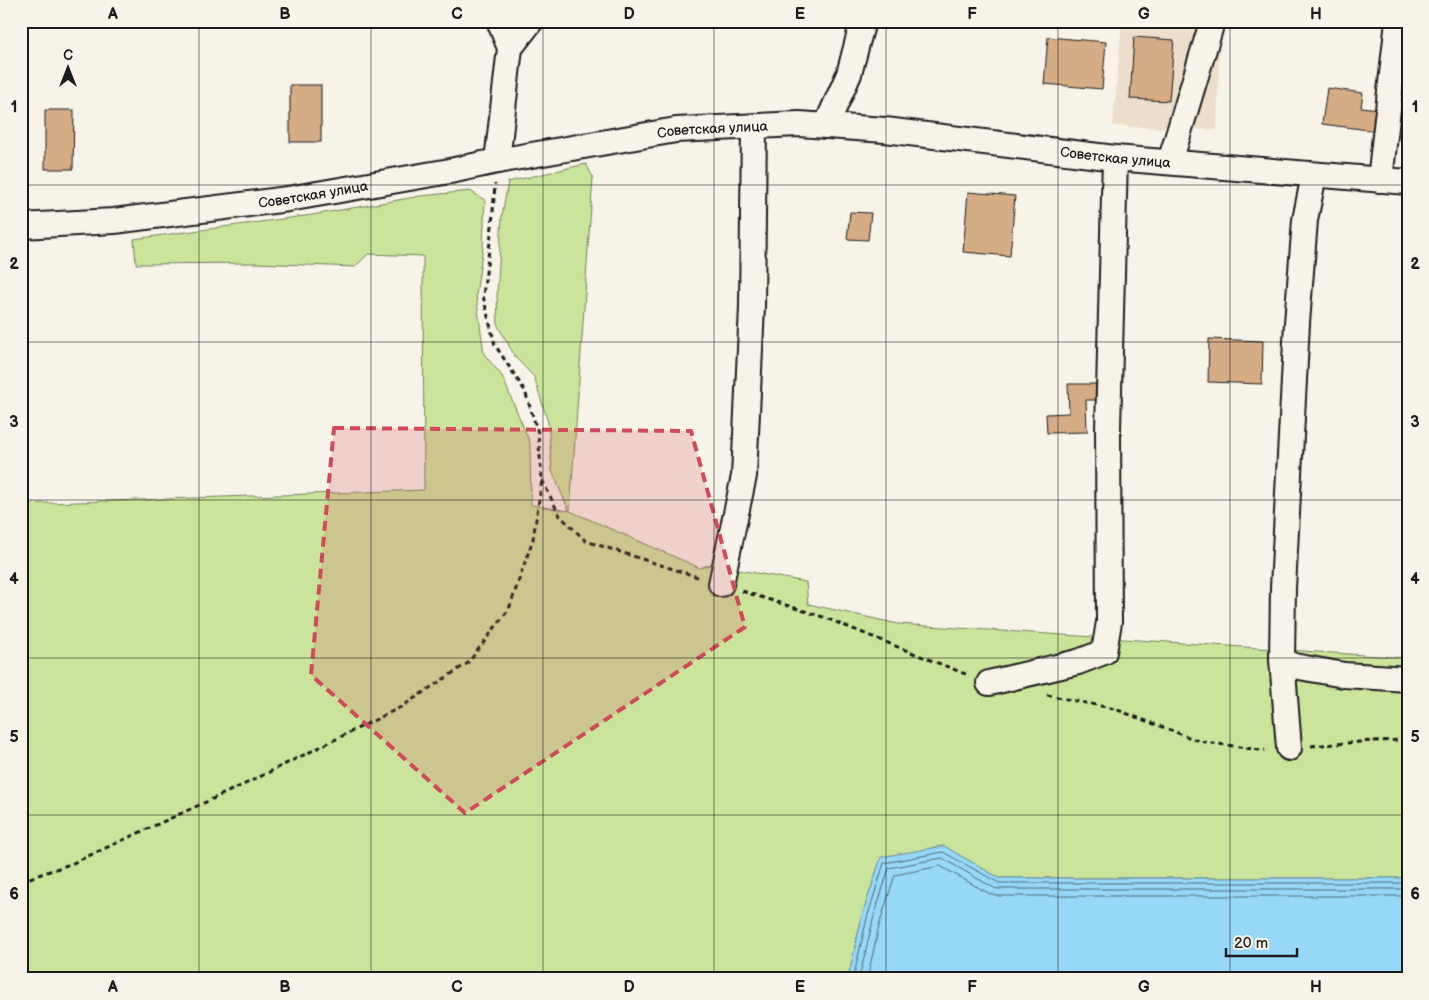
<svg xmlns="http://www.w3.org/2000/svg" width="1429" height="1000" font-family="'Balsamiq Sans',sans-serif">
	<style>
		.built { fill: #ecdeca }
		.green { fill: #cae59b; stroke: #73805c }
		.water { fill: #97d8f9; stroke: #668da1 }
		.lines { fill: none; stroke-linecap: round; stroke-linejoin: round }
		.shore { stroke: #4d6774; stroke-width: 1 }
		.building { fill: #d4ac85; stroke: #1c1c1c }
		.minor-casing { stroke: #1c1c1c; stroke-width: 28 }
		.path { stroke: #1c1c1c; stroke-width: 3; stroke-dasharray: 5 4; stroke-linecap: butt }
		.minor { stroke: #f7f3e8; stroke-width: 24 }
		.marked { fill: #d1495b; fill-opacity: 0.2; stroke: #d1495b; stroke-width: 4; stroke-dasharray: 10 6; stroke-linejoin: round }
		.grid { fill: none; stroke: #1c1c1c; stroke-width: 1; stroke-opacity: 0.55 }
		.labels { text-anchor: middle; dominant-baseline: central; stroke-width: 4; stroke-linejoin: round; paint-order: stroke }
		.street-label { font-size: 14px; fill: #1c1c1c; stroke: #f7f3e8 }
		.neatline { fill: none; stroke: #1c1c1c; stroke-width: 2 }
		.grid-label { font-size: 16px; text-anchor: middle; font-weight: bold; fill: #1c1c1c }
	</style>
	<rect width="100%" height="100%" fill="#f7f3e8"/>
	<filter id="ink" filterUnits="userSpaceOnUse"><feTurbulence type="fractalNoise" baseFrequency=".02" numOctaves="2"/><feDisplacementMap in="SourceGraphic" scale="10" xChannelSelector="R" yChannelSelector="G"/><feConvolveMatrix kernelMatrix="1 2 1 2 8 2 1 2 1" color-interpolation-filters="sRGB"/></filter>
	<g filter="url(#ink)">
		<path class="built" d="M1122,21H1220L1217,130L1113,126Z"/>
		<path class="green" d="M586,164L593,177L570,511L700,568L721,561L739,570L806,582L808,604L898,624L1408,658V878H999L943,846L881,858L862,916L848,979H21V504L424,490L423,256L368,254L355,267L256,263L136,264L134,239L312,215L421,196L470,191L485,200L483,246L476,295L484,354L502,376L530,443L531,505L569,511L552,471L548,422L534,377L516,358L498,326L497,295L502,216L508,182Z"/>
		<path class="water" d="M944,846L999,878H1408V979H848L862,916L881,857Z"/>
		<g class="lines">
			<g class="shore">
				<path d="M853,979L867,918L884,863L943,852L999,883H1408"/>
				<path d="M859,979L873,920L889,868L942,858L994,888L999,889H1408"/>
				<path d="M867,979L880,922L895,875L940,866L990,894L998,896H1408"/>
			</g>
		</g>
		<g class="building">
			<path d="M1048,37L1106,42L1102,89L1044,84Z"/>
			<path d="M1134,37L1174,40L1169,101L1130,99Z"/>
			<rect x="290" y="85" width="31" height="57"/>
			<path d="M1327,88L1363,93L1361,107L1379,109L1376,131L1322,124Z"/>
			<path d="M45,110H74L73,169H45Z"/>
			<path d="M968,192L1015,196L1010,256L963,252Z"/>
			<path d="M850,212L871,213L868,240L847,239Z"/>
			<path d="M1209,339L1263,341L1262,384L1208,382Z"/>
			<path d="M1068,384H1096V400H1086L1087,432L1047,433L1046,414L1069,413Z"/>
		</g>
		<g class="lines">
			<g class="minor-casing">
				<g id="minor">
					<path d="M510,48L531,21"/>
					<path d="M826,126L849,74L863,21"/>
					<path d="M497,161L510,48L499,21"/>
					<path d="M1170,162L1210,29L1211,21"/>
					<path d="M1314,175L1305,220L1297,323L1283,588L1282,659L1294,666L1344,675L1408,679"/>
					<path d="M1380,180L1398,21"/>
					<path id="s1" d="M21,226L114,221L288,199L450,171L497,161L676,130L799,124L885,130L1115,158L1408,182"/>
					<path d="M721,584L744,476L752,307L754,126"/>
					<path d="M1282,659L1289,748"/>
					<path d="M989,683L1078,662L1104,652L1109,622L1108,429L1115,158"/>
				</g>
			</g>
			<g class="path">
				<path d="M542,480L560,516L586,541L698,577"/>
				<path d="M742,591L823,617L968,675"/>
				<path d="M1047,695L1115,709L1199,741L1260,750H1265"/>
				<path d="M1311,746L1372,741L1408,740"/>
				<path d="M21,881L73,863L245,784L401,707L468,663L509,609L533,539L542,480L538,433L525,391L495,345L483,296L492,226L495,184"/>
			</g>
			<use href="#minor" class="minor"/>
		</g>
	</g>
	<path class="marked" d="M334,428L691,431L745,627L465,813L311,675Z"/>
	<path class="grid" d="M199,21V979M371,21V979M543,21V979M714,21V979M886,21V979M1058,21V979M1230,21V979M21,185H1408M21,342H1408M21,500H1408M21,658H1408M21,815H1408"/>
	<g class="labels">
		<g class="street-label">
			<text stroke="none"><textPath href="#s1" startOffset="699">Советская улица</textPath></text>
			<text stroke="none"><textPath href="#s1" startOffset="1104">Советская улица</textPath></text>
			<text stroke="none"><textPath href="#s1" startOffset="294">Советская улица</textPath></text>
		</g>
	</g>
	<rect width="1429" height="1000" fill="none" stroke="#f7f3e8" stroke-width="55"/>
	<g transform="translate(68 68)" stroke="#f7f3e8" stroke-width="4" paint-order="stroke">
	<path d="M0-4L9 19L0 12L-9 19Z" fill="#1c1c1c"/>
	<text y="-8" font-size="14" font-weight="bold" text-anchor="middle" fill="#1c1c1c">С</text>
	</g>
	<path d="M1226 948v8h71v-8" fill="none" stroke="#1c1c1c" stroke-width="2.5"/>
	<text x="1234" y="948" font-size="15" fill="#1c1c1c" stroke="#f7f3e8" stroke-width="4" paint-order="stroke">20 m</text>
	<rect x="28" y="28" width="1374" height="944" class="neatline"/>
	<g class="grid-label">
		<text x="113" y="19">A</text>
		<text x="285" y="19">B</text>
		<text x="457" y="19">C</text>
		<text x="629" y="19">D</text>
		<text x="800" y="19">E</text>
		<text x="972" y="19">F</text>
		<text x="1144" y="19">G</text>
		<text x="1316" y="19">H</text>
		<text x="14" y="112">1</text>
		<text x="1415" y="112">1</text>
		<text x="14" y="269">2</text>
		<text x="1415" y="269">2</text>
		<text x="14" y="427">3</text>
		<text x="1415" y="427">3</text>
		<text x="14" y="584">4</text>
		<text x="1415" y="584">4</text>
		<text x="14" y="742">5</text>
		<text x="1415" y="742">5</text>
		<text x="14" y="899">6</text>
		<text x="1415" y="899">6</text>
		<text x="113" y="992">A</text>
		<text x="285" y="992">B</text>
		<text x="457" y="992">C</text>
		<text x="629" y="992">D</text>
		<text x="800" y="992">E</text>
		<text x="972" y="992">F</text>
		<text x="1144" y="992">G</text>
		<text x="1316" y="992">H</text>
	</g>
</svg>
